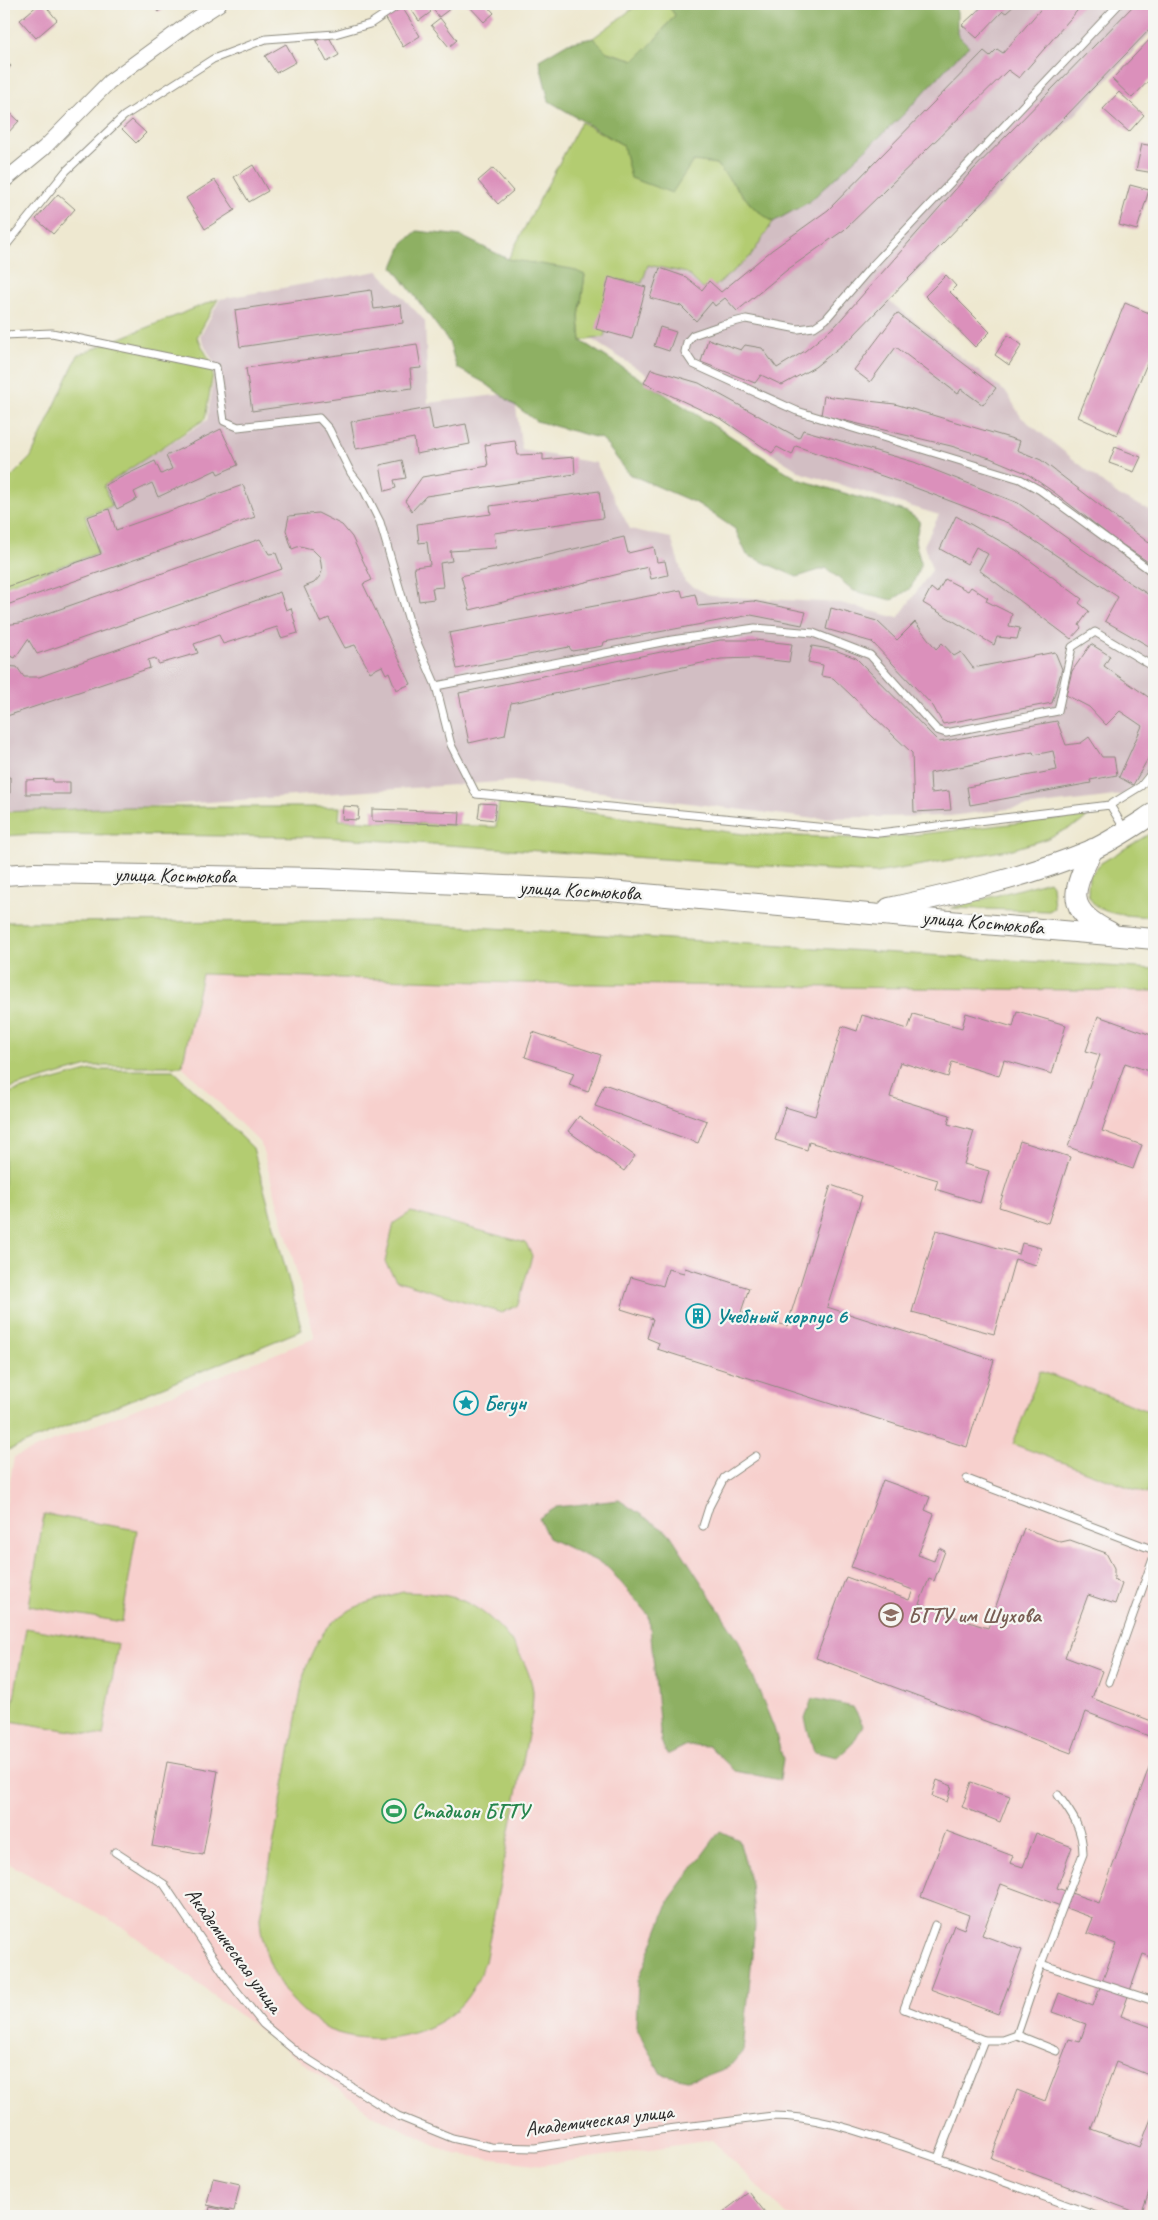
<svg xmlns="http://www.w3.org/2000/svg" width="1158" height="2220" font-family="Caveat,sans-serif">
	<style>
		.built { fill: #f7d0cd }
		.industrial { fill: #d2bec3 }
		.green { fill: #b3cc71; stroke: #6f7c4e }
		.forest { fill: #8eb063; stroke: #5c6e47 }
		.building { fill: #db90bb }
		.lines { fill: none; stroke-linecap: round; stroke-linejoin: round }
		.lane-casing { stroke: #8c8a7e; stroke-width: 9 }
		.street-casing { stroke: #8c8a7e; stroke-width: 16 }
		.secondary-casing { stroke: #8c8a7e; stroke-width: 22 }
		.lane { stroke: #fff; stroke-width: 7 }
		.street { stroke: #fff; stroke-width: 14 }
		.secondary { stroke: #fff; stroke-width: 20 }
		.labels { text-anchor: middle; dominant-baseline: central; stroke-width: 4.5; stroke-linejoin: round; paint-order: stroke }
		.street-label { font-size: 21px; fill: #2b2b2b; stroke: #f6f6f2 }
		.culture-label { font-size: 21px; font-weight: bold; fill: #0d838f; stroke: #f6f6f2; text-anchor: start }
		.education-label { font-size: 21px; font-weight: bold; fill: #785e54; stroke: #f6f6f2; text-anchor: start }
		.leisure-label { font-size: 21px; font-weight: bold; fill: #27864d; stroke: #f6f6f2; text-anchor: start }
	</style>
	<rect width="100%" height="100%" fill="#f6f6f2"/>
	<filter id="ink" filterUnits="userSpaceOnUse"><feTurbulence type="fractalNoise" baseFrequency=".02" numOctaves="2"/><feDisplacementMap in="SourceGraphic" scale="10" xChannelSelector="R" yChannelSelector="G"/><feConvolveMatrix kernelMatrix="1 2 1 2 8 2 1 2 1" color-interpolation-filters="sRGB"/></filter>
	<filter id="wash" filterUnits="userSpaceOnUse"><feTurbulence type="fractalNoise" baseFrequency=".0096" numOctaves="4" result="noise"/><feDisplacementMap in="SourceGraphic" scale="20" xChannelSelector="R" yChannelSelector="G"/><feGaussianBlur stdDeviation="1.12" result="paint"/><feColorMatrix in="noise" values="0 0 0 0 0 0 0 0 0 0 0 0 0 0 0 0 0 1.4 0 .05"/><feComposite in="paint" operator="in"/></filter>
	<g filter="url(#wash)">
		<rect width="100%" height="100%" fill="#eee8d0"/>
		<path class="built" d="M202,974L517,983L1154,991V2216H787L712,2140L543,2165L454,2154L373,2115L121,1926L4,1861V1516L14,1457L315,1338L261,1144L182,1066Z"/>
		<path class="industrial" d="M982,4H1154V29L1077,113L889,301L1007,393L1021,417L1119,496L1154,512V768L1123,795L950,816L807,818L513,781L4,816V593L96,547L108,483L207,420L216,367L200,337L220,299L378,271L425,321L428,403L514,393L522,450L596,463L630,529L671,538L685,582L711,596L841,603L898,618L932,570L924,545L939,515L802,473L586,336L601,292L636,259L710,281Z"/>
		<g class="green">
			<path d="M639,4H667L675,15L654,41L635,60L607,52L593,38Z"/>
			<path d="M581,122L623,145L716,164L753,207L773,222L751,256L707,293L687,273L648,265L642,283L619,280L604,337L581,341L579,317L585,275L508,259Z"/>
			<path d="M218,299L197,337L214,368L205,419L104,486L112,506L85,516L98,553L4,586V484L31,457L78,355Z"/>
			<path d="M499,800L743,834L877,839L1089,815L1080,823L1046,839L1013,849L876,873L325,837L34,834L4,836V812L125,807H340L339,820L496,827Z"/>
			<path d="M1154,831V917C1135,915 1097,918 1089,896C1087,891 1089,882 1089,876L1101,863Z"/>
			<path d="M1049,881L1052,885L1054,908L1049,911L951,908Z"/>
			<path d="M379,921L1154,969V991L517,983L202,974L182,1066H88L4,1090V922Z"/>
			<path d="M91,1070H173L253,1148L302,1330L4,1452V1094Z"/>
			<path d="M411,1212L526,1243L532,1256L518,1305L502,1313L396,1280L385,1262L394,1223Z"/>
			<path d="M1040,1371L1154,1413V1474L1147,1494L1013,1444Z"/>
			<path d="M44,1514L137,1530L122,1622L29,1606Z"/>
			<path d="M403,1592C423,1593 445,1593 463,1601C496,1615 528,1655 533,1691C533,1699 532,1707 532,1714L485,1962C479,1979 471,1995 458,2008C426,2039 369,2046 329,2030C323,2027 318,2022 313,2019C280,1995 262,1958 260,1918L304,1674C323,1615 347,1607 403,1592Z"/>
			<path d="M26,1628L118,1644L103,1736L10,1721Z"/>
		</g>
		<g class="forest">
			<path d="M667,4H957V34L969,46L952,62L903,115L809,202L773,222L753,207L716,164L693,161L672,193L631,178L623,145L549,101L539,60L568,43L593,38L607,52L635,60L654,41L675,15Z"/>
			<path d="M417,231L461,236L508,259L572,269L585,275L579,317L581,341L798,479L907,512L920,521L915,541L921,564L911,588L892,600L854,591L826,568L797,577L747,555L735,529L698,504L629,474L602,439L536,421L485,383L457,368L449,342L393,267L403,243Z"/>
			<path d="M619,1500L670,1534L739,1641L774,1728L783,1759L780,1780L735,1771L709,1746L687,1745L667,1755L661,1741L649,1616L607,1566L548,1538L539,1518L557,1507Z"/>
			<path d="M812,1698L853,1707L863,1725L853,1743L838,1757L814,1752L805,1719Z"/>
			<path d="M720,1831L739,1840L751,1884L755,1925L743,2051L729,2067L708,2075L687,2080L661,2074L636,2027L638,1981L670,1899Z"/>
		</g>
		<g id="blocks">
			<g class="building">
				<path d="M39,4H44L57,20L36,38L20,20Z"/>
				<path d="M151,4H167L158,12Z"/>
				<path d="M412,4H425L431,12L419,21L409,6Z"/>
				<path d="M429,4H447L451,8L439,17Z"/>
				<path d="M467,4H486L494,13L484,22Z"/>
				<path d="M985,4H1016L1006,13L1003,11L977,38L962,25Z"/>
				<path d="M1045,4H1083L1019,78L1008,70L844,230L787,270L737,311L725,298L715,306L712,302L696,321L681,306L650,298L660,268L686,277L702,290L709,281L721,292L772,250L828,210L984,51L990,56L997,49L1003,53Z"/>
				<path d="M1135,4H1154V25L851,338L815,367L782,385L761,375L755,383L701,362L708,339L741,350L745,345L762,348L777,368L805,351L836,325L969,174Z"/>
				<path d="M402,7L420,36L403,47L385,17Z"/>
				<path d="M440,18L457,40L449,47L431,25Z"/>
				<path d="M328,35L339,55L327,62L316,41Z"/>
				<path d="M1154,35V75L1132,98L1112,79Z"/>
				<path d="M286,44L296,62L276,73L265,56Z"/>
				<path d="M4,59L11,66L4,74Z"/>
				<path d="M1119,92L1144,115L1129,132L1103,109Z"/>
				<path d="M4,107L19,121L5,136L4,135Z"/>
				<path d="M132,120L146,133L136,143L122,129Z"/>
				<path d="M1142,144L1154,146V173L1136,170Z"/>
				<path d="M253,165L268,191L249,202L234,177Z"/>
				<path d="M493,168L513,191L498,204L478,181Z"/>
				<path d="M215,180L235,210L205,229L186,198Z"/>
				<path d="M1130,185L1149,190L1137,230L1119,225Z"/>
				<path d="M58,194L75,209L53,234L36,219Z"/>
				<path d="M946,275L956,286L950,292L990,332L975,347L925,296Z"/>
				<path d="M609,277L646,287L632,339L596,329Z"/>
				<path d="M371,290L374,309L401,305L403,323L240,347L235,310Z"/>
				<path d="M1125,303L1154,315V347L1117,435L1078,417Z"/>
				<path d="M897,313L996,388L983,405L961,389L958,394L896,347L870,382L854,370Z"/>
				<path d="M660,327L676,332L669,351L654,346Z"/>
				<path d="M1008,335L1022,345L1009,365L995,355Z"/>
				<path d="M417,344L421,368L410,369L412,388L252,411L246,368Z"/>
				<path d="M651,369L699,383L799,438L803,430L914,462L1018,503L1127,581L1154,598V649L1105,621L1118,597L1008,523L908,485L796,446L792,455L777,447L772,453L723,420L644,383Z"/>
				<path d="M824,396L895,404L1020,441L1017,450L1041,460L1149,543L1154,537V566L1114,539L1055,493L1026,473L990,458L951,446L821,415Z"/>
				<path d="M429,408L433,430L466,424L470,444L416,454L414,438L356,449L351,422Z"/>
				<path d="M221,429L238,465L218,474L216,470L158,497L152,483L134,492L137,499L117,509L105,485L155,461L161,474L172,469L166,456Z"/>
				<path d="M515,441L518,455L543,454V460L574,457L575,474L426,496L412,511L405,501L422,477L488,466L485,445Z"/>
				<path d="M1115,447L1141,457L1134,472L1109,463Z"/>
				<path d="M402,460L406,478L394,480L396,488L385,491L380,465Z"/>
				<path d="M243,485L255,517L4,606V588L101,554L87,517L109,509L116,530Z"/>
				<path d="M599,491L603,518L494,533L496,548L450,551L452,561L440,563L443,587L432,588L434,599L419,601L414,567L430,565L427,542L419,543L417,524L491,514L490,506Z"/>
				<path d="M318,513L342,525L352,537L372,580L363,584L411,684L396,690L389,672L386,674L382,666L370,672L355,645L345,648L329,618L320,622L304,587L314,583L320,576L322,571L320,557L312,549L300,546L292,549L286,530L289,516Z"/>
				<path d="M956,516L1016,550L1082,599L1079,603L1089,611L1079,625L1081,628L1071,639L979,570L988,554L976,547L967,564L940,549Z"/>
				<path d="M624,537L628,553L654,547L657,562L665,561L668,575L651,579L648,567L470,610L461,576Z"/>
				<path d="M260,539L269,554L276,553L282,569L37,654L28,639L15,658L4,653V625L20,623Z"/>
				<path d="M945,579L968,591L971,587L988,598L986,601L1012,614L1009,626L1020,628L1017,639L997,637L994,645L923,603L931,588L937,593Z"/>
				<path d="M681,590L683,597L695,594L698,606L753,601L806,612L802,625L751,615L604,642L603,646L572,651L569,647L457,669L449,633Z"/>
				<path d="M280,592L286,610L291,608L298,633L281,638L277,627L223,644L219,635L194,644L198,653L159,664L155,658L148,660L150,668L4,717V666L17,667L24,677H39Z"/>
				<path d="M831,608L877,621L897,640L915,622L936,649L942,643L954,656L961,652L973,668L1055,652L1062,669L1052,703L943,724L933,706L872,642L826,629Z"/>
				<path d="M720,640H755L792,644L789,662L753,658L721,659L511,703L505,735L469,743L459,693Z"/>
				<path d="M1091,644L1110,656L1104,666L1154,701V748L1133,785L1119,777L1142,726L1120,711L1106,725L1089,707L1066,695L1072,671Z"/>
				<path d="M812,646L835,650L856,658L939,742L1057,721L1066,745L1081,743L1089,737L1102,757H1114L1117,775L1090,780L1091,783L970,805L967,787L1057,770L1053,751L1034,755L1033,752L930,773L931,793L949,791L951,810L914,812L912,753L833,678L821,676L823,665L808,662Z"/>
				<path d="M10,777V793L4,794V778Z"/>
				<path d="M53,779V782H70V794H26V780Z"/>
				<path d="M480,803L496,804L494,820L478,818Z"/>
				<path d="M343,806L359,807L358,820L342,819Z"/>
				<path d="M372,809L460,812L459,825L372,821Z"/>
				<path d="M1017,1011L1066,1025L1052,1074L1004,1060L999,1076L952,1062L948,1077L900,1062L890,1097L950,1115L948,1124L974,1131L964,1164L989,1171L980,1203L935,1189L938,1180L809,1142L807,1150L775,1140L785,1107L815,1116L842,1026L857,1031L862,1015L908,1029L913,1014L962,1028L966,1013L1013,1027Z"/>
				<path d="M1098,1016L1154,1036V1073L1125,1063L1102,1131L1142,1145L1133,1169L1068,1147L1100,1055L1086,1051Z"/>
				<path d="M533,1032L601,1055L588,1092L569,1085L574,1073L525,1057Z"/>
				<path d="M604,1084L707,1121L698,1143L595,1106Z"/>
				<path d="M579,1116L635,1156L624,1171L568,1131Z"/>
				<path d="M1020,1141L1070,1157L1048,1223L999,1207Z"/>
				<path d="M831,1185L862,1196L827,1307L994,1360L967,1447L657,1349L659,1343L647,1338L653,1319L621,1309L631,1277L663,1286L668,1269L684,1273L685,1268L749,1288L741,1312L787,1326Z"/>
				<path d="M936,1230L1019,1254L1022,1243L1041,1248L1036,1265L1015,1259L994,1334L912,1312Z"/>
				<path d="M883,1480L930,1497L925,1510L934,1514L918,1555L934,1561L939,1548L945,1551L934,1581L929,1579L919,1604L978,1625L988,1628L1024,1528L1061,1542L1070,1540L1106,1553L1114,1568V1579L1122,1584L1115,1604L1088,1595L1065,1657L1102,1671L1092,1698L1154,1722V1738L1086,1712L1071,1753L816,1658L846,1577L909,1600L913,1590L851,1567Z"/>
				<path d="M1154,1754V1958L1143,1954L1121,2016L1154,2028V2077L1116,2062L1091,2129L1140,2147L1154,2111V2178L1141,2214L991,2158L1017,2090L1045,2101L1069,2039L1080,2042L1086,2024L1052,2012L1059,1993L1093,2006L1116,1944L1087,1933L1093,1918L1001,1884L982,1935L1022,1950L998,2014L930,1989L954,1925L964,1929L969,1915L921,1897L946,1831L1013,1856L1010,1863L1023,1867L1036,1833L1072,1847L1057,1888L1099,1903Z"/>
				<path d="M167,1762L218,1771L203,1855L152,1846Z"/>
				<path d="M937,1780L952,1786L947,1802L932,1796Z"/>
				<path d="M971,1782L1010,1796L1000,1822L962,1807Z"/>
				<path d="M213,2178L240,2184L234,2211L207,2205Z"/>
				<path d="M749,2192L768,2216H718Z"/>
				<path d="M210,2207L229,2211L228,2216H208Z"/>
			</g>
		</g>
	</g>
	<g filter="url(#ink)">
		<use href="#blocks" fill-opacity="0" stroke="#8c8a7e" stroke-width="1"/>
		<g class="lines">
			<g class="lane-casing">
				<g id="lane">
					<path d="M1119,4L871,267L826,319L814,327L798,329L746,319L722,325L693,335L687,342L685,352L693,364L797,411L1020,479L1040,490L1154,573"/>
					<path d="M4,248L66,171L124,116L213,59L266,39L335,34L370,24L400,4"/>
					<path d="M4,335L52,333L216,367L224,421L238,427L319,418L329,429L351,473L364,490L380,522L412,631L436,686L451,745L476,794L879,833L1110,805L1125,830"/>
					<path d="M436,686L672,640L755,628L813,633L870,655L937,730L946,733L1058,711L1072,647L1095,632L1154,667"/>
					<path d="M1110,805L1141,786L1154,770"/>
					<path d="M967,1479L1154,1550"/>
					<path d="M703,1526L709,1507L724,1478L756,1456"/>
					<path d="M1109,1682L1154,1556"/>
					<path d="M115,1852L164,1884L229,1981L263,2024L298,2053L398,2116L452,2138L491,2147L535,2148L603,2137L773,2116C817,2116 860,2132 902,2146C967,2168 1032,2192 1096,2216"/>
					<path d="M935,1925L904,2009L984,2040"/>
					<path d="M1041,1964L1151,2000"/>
					<path d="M1017,2035L1057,2051"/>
					<path d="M938,2158L984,2040H1003L1017,2035L1041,1964L1083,1854C1083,1829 1072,1814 1058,1795"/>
				</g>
			</g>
			<g class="street-casing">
				<path id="street" d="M4,181L44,148L109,82L188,24L219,4"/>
			</g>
			<g class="secondary-casing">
				<g id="secondary">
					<path d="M1093,849C1073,890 1063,909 1110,932"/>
					<path d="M4,875L34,873L321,878L598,890L1154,939"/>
					<path d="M889,908C957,893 1027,877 1092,850C1114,840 1134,826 1154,813"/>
				</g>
			</g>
			<use href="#lane" class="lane"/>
			<use href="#street" class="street"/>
			<use href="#secondary" class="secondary"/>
		</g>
	</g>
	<defs>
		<g id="building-ring" transform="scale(1.25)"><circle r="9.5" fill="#f6f6f2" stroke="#0f9aa8" stroke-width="1.5"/><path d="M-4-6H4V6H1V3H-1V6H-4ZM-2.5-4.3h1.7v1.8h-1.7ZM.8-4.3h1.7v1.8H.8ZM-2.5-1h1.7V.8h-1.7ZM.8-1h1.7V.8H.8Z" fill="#0f9aa8"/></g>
		<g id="sight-ring" transform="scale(1.25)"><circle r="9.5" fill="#f6f6f2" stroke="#0f9aa8" stroke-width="1.5"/><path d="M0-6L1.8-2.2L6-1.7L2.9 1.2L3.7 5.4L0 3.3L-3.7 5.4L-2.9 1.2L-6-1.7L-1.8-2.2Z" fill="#0f9aa8"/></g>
		<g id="university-ring" transform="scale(1.25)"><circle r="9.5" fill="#f6f6f2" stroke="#8d6e63" stroke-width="1.5"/><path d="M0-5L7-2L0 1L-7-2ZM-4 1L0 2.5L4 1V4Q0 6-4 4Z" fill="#8d6e63"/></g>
		<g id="stadium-ring" transform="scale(1.25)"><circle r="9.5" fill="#f6f6f2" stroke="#2e9e5b" stroke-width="1.5"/><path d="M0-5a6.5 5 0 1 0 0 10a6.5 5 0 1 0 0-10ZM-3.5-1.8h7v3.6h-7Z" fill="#2e9e5b"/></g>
	</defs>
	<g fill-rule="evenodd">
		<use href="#building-ring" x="698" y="1316"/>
		<use href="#sight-ring" x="466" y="1403"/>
		<use href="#university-ring" x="891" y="1615"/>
		<use href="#stadium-ring" x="394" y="1811"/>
	</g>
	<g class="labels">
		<g class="street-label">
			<text transform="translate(175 875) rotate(1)">улица Костюкова</text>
			<text transform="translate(580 890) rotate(3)">улица Костюкова</text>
			<text transform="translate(983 922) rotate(5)">улица Костюкова</text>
			<text transform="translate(234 1950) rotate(54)">Академическая улица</text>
			<text transform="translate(599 2120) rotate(-7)">Академическая улица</text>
		</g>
		<g class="culture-label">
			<text x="716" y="1316">Учебный корпус 6</text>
			<text x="484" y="1403">Бегун</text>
		</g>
		<g class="education-label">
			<text x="908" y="1615">БГТУ им Шухова</text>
		</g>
		<g class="leisure-label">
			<text x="412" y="1811">Стадион БГТУ</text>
		</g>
	</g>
	<rect width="1158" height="2220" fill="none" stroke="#f6f6f2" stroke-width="20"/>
</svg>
